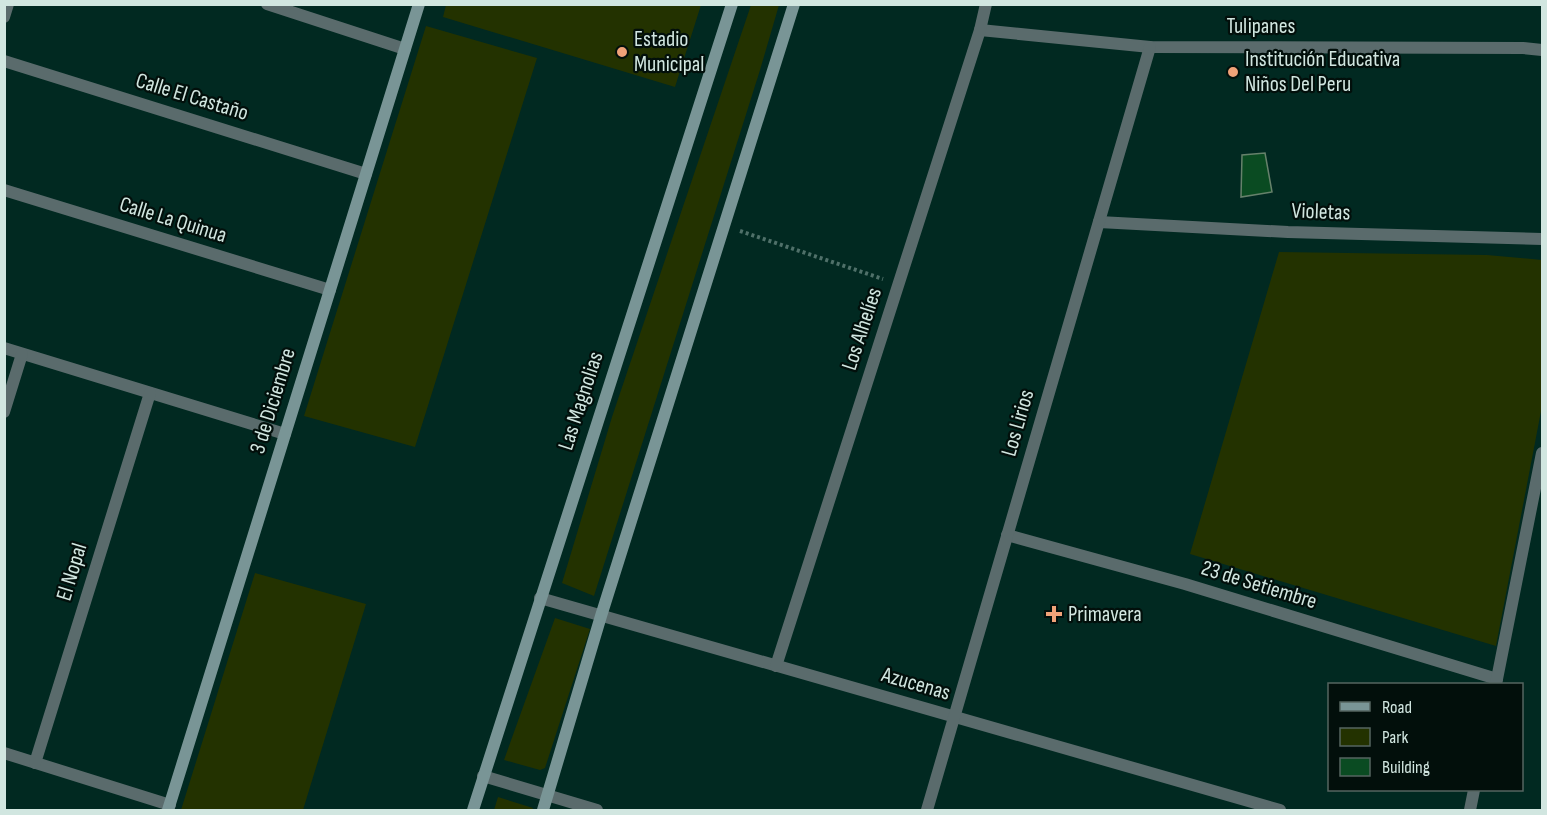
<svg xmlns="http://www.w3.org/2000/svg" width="1547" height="815" font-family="'Sofia Sans Condensed',sans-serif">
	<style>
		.green { fill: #233200 }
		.building { fill: #0a4b22; stroke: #66816b; stroke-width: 1.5 }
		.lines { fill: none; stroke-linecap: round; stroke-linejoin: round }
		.path { stroke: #4f7069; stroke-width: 4; stroke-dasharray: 3 3; stroke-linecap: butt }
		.street { stroke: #5a6b6c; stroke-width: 12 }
		.secondary { stroke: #799596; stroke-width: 12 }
		.poi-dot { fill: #f0a278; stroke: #020f0b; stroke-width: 2 }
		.labels { text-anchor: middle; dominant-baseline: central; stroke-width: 4.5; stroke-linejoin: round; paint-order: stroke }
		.street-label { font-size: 22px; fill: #d1e6e0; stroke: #020f0b }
		.poi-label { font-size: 22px; fill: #d1e6e0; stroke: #020f0b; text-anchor: start }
	</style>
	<rect width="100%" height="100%" fill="#012921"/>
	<g class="green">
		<path d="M446,5V4L701,5L675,87L443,17Z"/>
		<path d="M751,5H779L760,70L594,596L562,583L612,417Z"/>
		<path d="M426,26L537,58L415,447L304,416Z"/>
		<path d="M1279,252L1487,255L1542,260V406L1496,646L1190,554Z"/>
		<path d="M255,573L366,604L303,810H181Z"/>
		<path d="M555,618L590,629L545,768L540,770L504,760Z"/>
		<path d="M498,797L533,808L532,810H494Z"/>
	</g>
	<path class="building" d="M1265,153L1272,192L1241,197L1242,155Z"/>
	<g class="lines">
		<path class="path" d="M740,231L883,279"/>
		<g class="street">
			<path d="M267,4L405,49"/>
			<path d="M4,17L8,4"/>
			<path d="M980,30L1150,47L1523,48L1542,50"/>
			<path d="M4,61L366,174"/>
			<path d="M4,190L330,290"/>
			<path d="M1099,222L1288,232L1542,239"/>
			<path d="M4,348L285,434"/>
			<path d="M4,412L22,354"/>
			<path d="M1007,535L1185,584L1497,679"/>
			<path d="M540,598L1280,810"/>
			<path d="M776,666L980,30L986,4"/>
			<path d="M1496,684L1542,453"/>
			<path d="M4,753L170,805"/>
			<path d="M35,763L150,393"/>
			<path d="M483,776L597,810"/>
			<path d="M927,810L1150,47"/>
			<path d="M1470,810L1474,790"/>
		</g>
		<g class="secondary">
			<path d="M168,810L419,4"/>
			<path d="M473,810L732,4"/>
			<path d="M543,810L601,616L794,4"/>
		</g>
	</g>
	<g class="poi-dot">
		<circle cx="622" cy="52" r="6"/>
		<circle cx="1233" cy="72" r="6"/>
		<path d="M1051 605h6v6h6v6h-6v6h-6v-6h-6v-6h6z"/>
	</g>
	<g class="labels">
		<g class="street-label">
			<text x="1261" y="26">Tulipanes</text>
			<text transform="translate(192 97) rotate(17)">Calle El Castaño</text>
			<text transform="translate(1321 212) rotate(2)">Violetas</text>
			<text transform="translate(173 220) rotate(17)">Calle La Quinua</text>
			<text transform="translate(862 329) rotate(-72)">Los Alhelíes</text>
			<text transform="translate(273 401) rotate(-73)">3 de Diciembre</text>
			<text transform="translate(581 401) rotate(-72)">Las Magnolias</text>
			<text transform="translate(1018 423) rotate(-74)">Los Lirios</text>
			<text transform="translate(72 572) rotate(-73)">El Nopal</text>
			<text transform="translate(1259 585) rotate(17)">23 de Setiembre</text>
			<text transform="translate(916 684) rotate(16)">Azucenas</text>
		</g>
		<g class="poi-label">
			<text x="634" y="39">Estadio<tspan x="634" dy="25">Municipal</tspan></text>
			<text x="1245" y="59">Institución Educativa<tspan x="1245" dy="25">Niños Del Peru</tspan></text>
			<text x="1068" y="614">Primavera</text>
		</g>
	</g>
	<rect width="1547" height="815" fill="none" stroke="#d1e6e0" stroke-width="12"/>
	<rect x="1328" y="683" width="195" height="108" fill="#020f0b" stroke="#556560" stroke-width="1.5"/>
	<rect x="1340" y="702" width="30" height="9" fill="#799596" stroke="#556560" stroke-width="1.5"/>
	<text x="1382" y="713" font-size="18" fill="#d1e6e0">Road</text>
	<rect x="1340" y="728" width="30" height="18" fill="#233200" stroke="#556560" stroke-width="1.5"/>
	<text x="1382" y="743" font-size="18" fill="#d1e6e0">Park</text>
	<rect x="1340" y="758" width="30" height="18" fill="#0a4b22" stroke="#556560" stroke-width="1.5"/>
	<text x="1382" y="773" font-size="18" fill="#d1e6e0">Building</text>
</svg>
